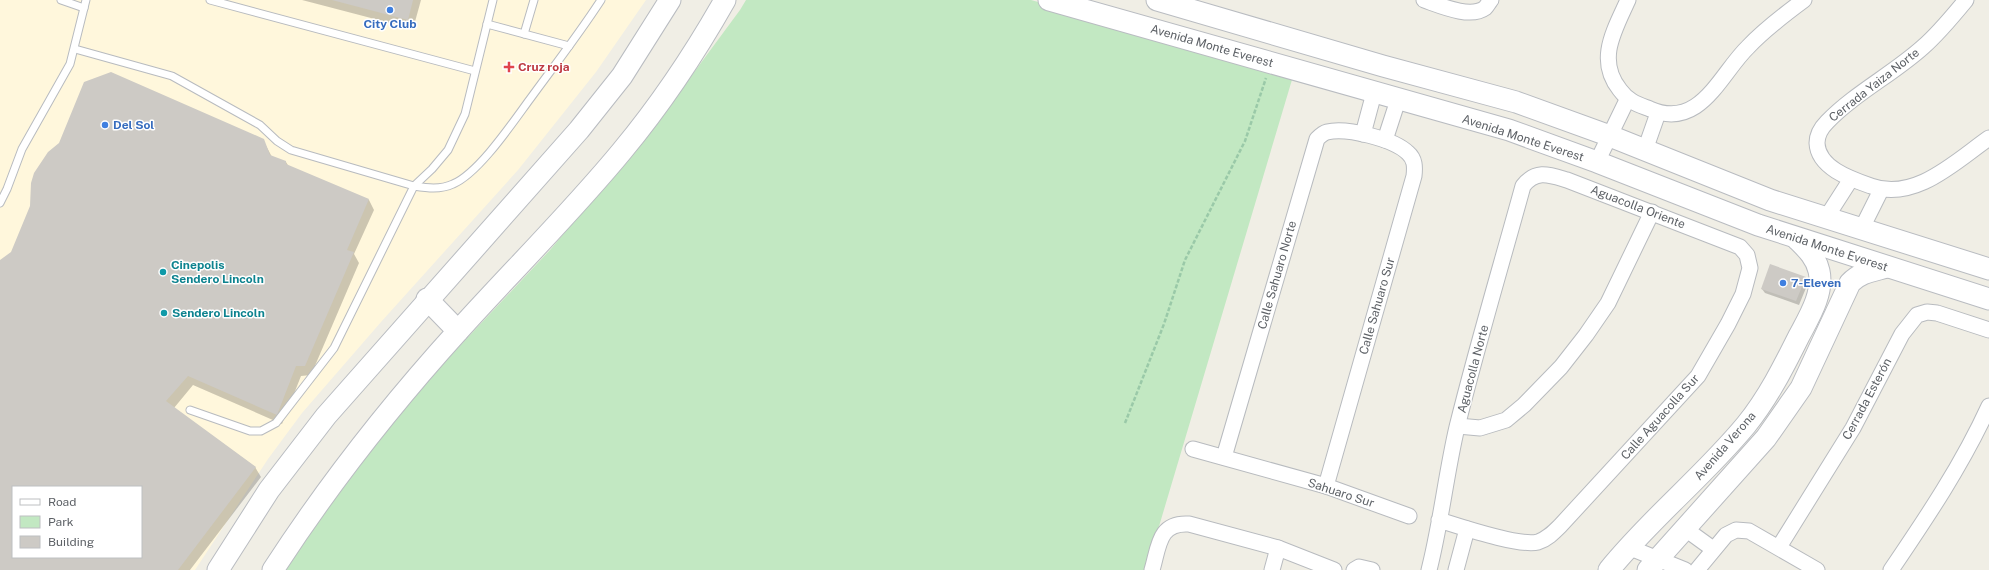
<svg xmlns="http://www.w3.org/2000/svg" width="1989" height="570" font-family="'Public Sans',sans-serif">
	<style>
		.commercial { fill: #fff7dc; fill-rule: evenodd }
		.green { fill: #c2e8c2 }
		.shadow { fill: #0003; fill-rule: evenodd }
		.building { fill: #cdcac5; fill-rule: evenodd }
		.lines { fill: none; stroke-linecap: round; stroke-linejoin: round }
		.lane-casing { stroke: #b8bbbf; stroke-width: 9 }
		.street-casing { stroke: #b8bbbf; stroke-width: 17 }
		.secondary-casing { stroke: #b9bcc1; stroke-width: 23 }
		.path { stroke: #9ac9a8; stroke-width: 2.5; stroke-dasharray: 4 2; stroke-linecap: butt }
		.lane { stroke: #fff; stroke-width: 7 }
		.street { stroke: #fff; stroke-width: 15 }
		.secondary { stroke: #fff; stroke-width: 21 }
		.shop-dot { fill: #3f7fe0; stroke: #fff; stroke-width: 1.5 }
		.health-dot { fill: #e0444e; stroke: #fff; stroke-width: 1.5 }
		.culture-dot { fill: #0f9aa8; stroke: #fff; stroke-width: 1.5 }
		.labels { text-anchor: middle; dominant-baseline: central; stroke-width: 3; stroke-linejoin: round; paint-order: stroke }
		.shop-label { font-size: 12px; font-weight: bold; fill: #366cbe; stroke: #fff; text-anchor: start }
		.street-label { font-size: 12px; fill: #5d6166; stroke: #fff }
		.health-label { font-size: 12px; font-weight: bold; fill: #be3a42; stroke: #fff; text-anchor: start }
		.culture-label { font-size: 12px; font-weight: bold; fill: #0d838f; stroke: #fff; text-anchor: start }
	</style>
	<rect width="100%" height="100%" fill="#f0eee5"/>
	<path class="commercial" d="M0,0H646L596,72L518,170L381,322L302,413L268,459L195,570H0ZM13,487H141V557H13Z"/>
	<path class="green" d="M746,0H1031L1294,73L1146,570H286L315,526L380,439L422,386L550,250L658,121L740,10Z"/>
	<g class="shadow">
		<path d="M302,0H421L413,29Z"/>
		<path d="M263,140L272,157L286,162L289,167L369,200L374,210L354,254L359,263L311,375L301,376L282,424L193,385L174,408L255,467L261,477L190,570H0V261ZM13,487H141V557H13Z"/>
		<path d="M1805,278L1808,283L1799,305L1765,293L1762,289Z"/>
	</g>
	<g class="building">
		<path d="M332,0H413L408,20Z"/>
		<path d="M111,72L264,139L270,155L286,161V164L369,199L347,250L354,252L305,366H296L277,415L188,376L166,401L256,467L178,570H0V260L11,252L30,206L31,183L34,173L48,152L59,143L84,82ZM13,487H141V557H13Z"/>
		<path d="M1770,264L1806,277L1796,301L1761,289Z"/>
	</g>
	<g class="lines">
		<g class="lane-casing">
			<g id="lane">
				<path d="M61,0L84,8"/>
				<path d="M210,0L475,71"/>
				<path d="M487,24L569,46"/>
				<path d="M524,34L534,0"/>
				<path d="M75,49L172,76L260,125L277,141L291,150L414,186L334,348L276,423L261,431H250L190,410"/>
				<path d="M414,186C427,188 440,190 453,184C479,173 513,122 530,99C554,66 579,34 601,0"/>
				<path d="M414,186L432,169L448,150L465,114L493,0"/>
				<path d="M0,203L7,189L22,149L70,64L86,0"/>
			</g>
		</g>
		<g class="street-casing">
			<g id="street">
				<path d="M1424,0C1439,5 1470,19 1485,8C1487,6 1489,2 1491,0"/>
				<path d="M1628,0C1614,31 1596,60 1620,90C1629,102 1637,104 1650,109C1700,131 1720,74 1748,47C1765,29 1785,14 1804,0"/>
				<path d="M1966,0C1952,17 1939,33 1923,47C1893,74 1855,93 1827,122C1822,127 1817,135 1817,143C1818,168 1851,179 1871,186C1915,202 1956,161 1989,138"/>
				<path d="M1363,134L1374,93"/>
				<path d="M1385,140L1398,100"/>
				<path d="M1645,150L1658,113"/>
				<path d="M1597,162L1627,100"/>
				<path d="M1826,218L1851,179"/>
				<path d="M1861,230L1881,190"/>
				<path d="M1458,426L1480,428L1506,420L1524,405L1561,367L1586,335L1608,303L1652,212"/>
				<path d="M1193,449L1326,486L1409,516"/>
				<path d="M1224,457L1317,139C1320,136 1323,133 1327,132C1346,127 1394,139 1408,153C1415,159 1415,167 1414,176L1326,486"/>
				<path d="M1684,528L1713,549"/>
				<path d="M1628,547L1685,570"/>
				<path d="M1779,547L1853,428L1902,334L1917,315L1927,312L1937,313L1989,330"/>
				<path d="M1152,570C1159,547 1158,522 1189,524L1278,548L1334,570"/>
				<path d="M1272,570L1278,548"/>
				<path d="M1354,570L1359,567L1372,570"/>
				<path d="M1429,570C1441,523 1446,474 1457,427C1477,346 1501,266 1523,186C1536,169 1550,175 1567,180L1740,247L1747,255L1750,268L1743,294L1728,324L1698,376L1560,526C1553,533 1547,539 1538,542C1519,547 1459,526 1439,520"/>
				<path d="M1456,570L1467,529"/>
				<path d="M1697,570L1726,535L1736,530L1749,531L1817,570"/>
				<path d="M1891,570C1927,517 1962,465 1989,406"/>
			</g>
		</g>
		<g class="secondary-casing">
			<g id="secondary">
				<path d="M1049,0L1509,130L1597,162L1758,225L1989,299"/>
				<path d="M1157,0L1383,66L1516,102L1610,136L1770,200L1989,269"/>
				<path d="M427,299L458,331"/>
				<path d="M218,570L269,490L326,416L579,130L622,76L670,0"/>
				<path d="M273,570C328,485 391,405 459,330C513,270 571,213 622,151C661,104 695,53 725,0"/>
				<path d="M1609,570C1651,518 1704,476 1746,425C1768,398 1784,366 1799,336C1809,317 1824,293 1819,271C1816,257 1806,248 1797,239"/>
				<path d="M1648,570L1766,438L1801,388L1850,283C1860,272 1873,271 1887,267"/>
			</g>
		</g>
		<path class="path" d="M1125,423L1164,324L1185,260L1245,141L1266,78"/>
		<use href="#lane" class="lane"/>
		<use href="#street" class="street"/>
		<use href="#secondary" class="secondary"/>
	</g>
	<g class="shop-dot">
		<circle cx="390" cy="10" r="4"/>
		<circle cx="105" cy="125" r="4"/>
		<circle cx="1783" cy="283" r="4"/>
	</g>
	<path class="health-dot" d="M507 61h4v4h4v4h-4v4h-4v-4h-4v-4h4z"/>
	<g class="culture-dot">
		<circle cx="163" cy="272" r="4"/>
		<circle cx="164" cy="313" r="4"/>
	</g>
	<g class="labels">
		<g class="shop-label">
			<text x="390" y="24" text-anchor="middle">City Club</text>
			<text x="113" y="125">Del Sol</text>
			<text x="1791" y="283">7-Eleven</text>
		</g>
		<g class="street-label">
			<text transform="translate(1212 46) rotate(16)">Avenida Monte Everest</text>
			<text transform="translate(1874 85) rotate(-38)">Cerrada Yaiza Norte</text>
			<text transform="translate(1523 138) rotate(18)">Avenida Monte Everest</text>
			<text transform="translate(1638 207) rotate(21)">Aguacolla Oriente</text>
			<text transform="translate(1827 248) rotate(18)">Avenida Monte Everest</text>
			<text transform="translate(1277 275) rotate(-74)">Calle Sahuaro Norte</text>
			<text transform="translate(1377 306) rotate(-74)">Calle Sahuaro Sur</text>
			<text transform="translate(1473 369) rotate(-75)">Aguacolla Norte</text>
			<text transform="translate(1867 399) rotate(-62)">Cerrada Esterón</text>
			<text transform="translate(1660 417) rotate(-48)">Calle Aguacolla Sur</text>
			<text transform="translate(1725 446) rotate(-49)">Avenida Verona</text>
			<text transform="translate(1341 493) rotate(18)">Sahuaro Sur</text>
		</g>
		<g class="health-label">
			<text x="518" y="67">Cruz roja</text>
		</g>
		<g class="culture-label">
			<text x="171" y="265">Cinepolis<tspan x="171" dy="14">Sendero Lincoln</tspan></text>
			<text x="172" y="313">Sendero Lincoln</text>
		</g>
	</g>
	<rect x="12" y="486" width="130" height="72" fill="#ffffff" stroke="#bec0c2"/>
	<rect x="20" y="499" width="20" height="6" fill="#ffffff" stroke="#bec0c2"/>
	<text x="48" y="506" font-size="12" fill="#5d6166">Road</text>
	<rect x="20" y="516" width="20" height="12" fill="#c2e8c2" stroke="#bec0c2"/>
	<text x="48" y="526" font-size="12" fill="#5d6166">Park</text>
	<rect x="20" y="536" width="20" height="12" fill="#cdcac5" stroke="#bec0c2"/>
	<text x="48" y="546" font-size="12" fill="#5d6166">Building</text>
</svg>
